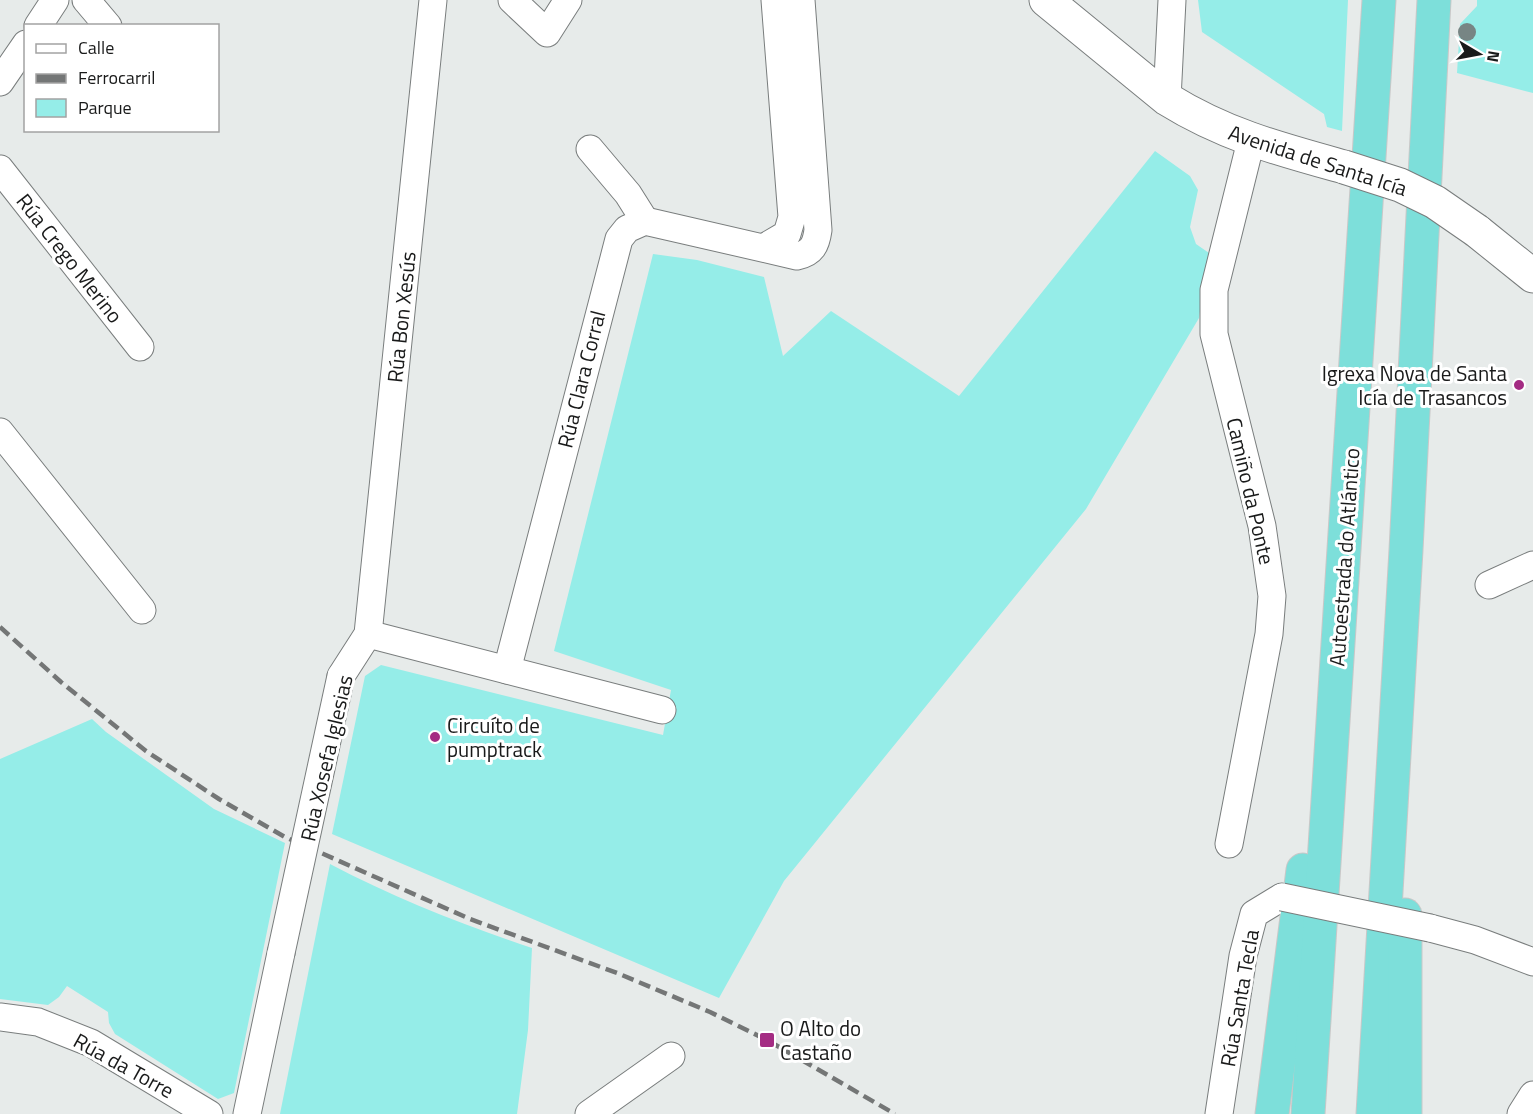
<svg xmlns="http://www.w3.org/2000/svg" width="1533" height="1114" font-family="'Titillium Web',sans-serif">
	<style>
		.green { fill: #95ede8 }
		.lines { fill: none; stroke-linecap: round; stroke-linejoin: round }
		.street-casing { stroke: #797d7d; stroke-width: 29 }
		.secondary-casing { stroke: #797d7d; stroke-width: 35 }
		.highway-casing { stroke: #c8c8c8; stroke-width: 35 }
		.street { stroke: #fff; stroke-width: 27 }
		.secondary { stroke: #fff; stroke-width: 33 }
		.highway { stroke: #7ddfda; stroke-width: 33 }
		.rail { stroke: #747676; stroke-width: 4.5; stroke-dasharray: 12 6; stroke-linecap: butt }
		.street-bridge-casing { stroke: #797d7d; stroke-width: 29; stroke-linecap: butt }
		.secondary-bridge-casing { stroke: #797d7d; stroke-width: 35; stroke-linecap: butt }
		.street-bridge { stroke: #fff; stroke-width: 27 }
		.secondary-bridge { stroke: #fff; stroke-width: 33 }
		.tree { fill: #778584 }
		.poi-dot { fill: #a42c83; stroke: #fff; stroke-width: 2 }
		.labels { text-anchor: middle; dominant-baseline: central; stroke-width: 6; stroke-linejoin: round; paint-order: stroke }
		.street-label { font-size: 21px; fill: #191a1a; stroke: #fff }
		.poi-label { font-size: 21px; fill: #191a1a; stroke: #fff; text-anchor: start }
	</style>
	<rect width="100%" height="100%" fill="#e7ebea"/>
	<g class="green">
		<path d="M1198,0H1348L1342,131L1327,127L1324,114L1202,32Z"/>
		<path d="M1477,0H1533V93L1457,73L1460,24L1477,6Z"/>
		<path d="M1155,151L1190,176L1198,190L1190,227L1196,244L1209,253L1199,318L1086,509L784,881L719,998L332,834L365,676L381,665L663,735L671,690L554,651L653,254L697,260L764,277L783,356L831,311L959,396Z"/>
		<path d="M92,719L106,732L214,809L285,843L234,1093L218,1099L115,1034L109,1023L108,1012L67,986L59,997L48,1005L0,999V759Z"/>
		<path d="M330,864C395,898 463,925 532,948L528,1030L517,1114H280Z"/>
	</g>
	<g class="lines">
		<g class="street-casing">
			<g id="street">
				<path d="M86,0L108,26"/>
				<path d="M512,0L547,33L568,0"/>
				<path d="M38,26L55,0"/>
				<path d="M0,82L26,44"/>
				<path d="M1167,99L1172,0"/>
				<path d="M590,149L628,194L645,221"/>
				<path d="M0,169L140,347"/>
				<path d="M765,247L787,234L792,217L775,0"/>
				<path d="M0,432L142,610"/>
				<path d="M1489,585L1533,565"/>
				<path d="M368,634L662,710"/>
				<path d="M507,670L619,239L627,229L645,221L797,256C812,253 816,245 818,230L801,0"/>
				<path d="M341,676L368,634L433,0"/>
				<path d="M1229,844L1269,634L1272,596L1262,526L1214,334V290L1251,141"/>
				<path d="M1430,928L1475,940L1533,962"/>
				<path d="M0,1017L38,1022L91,1043L209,1114"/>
				<path d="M247,1114L281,953"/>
				<path d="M589,1114L671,1056"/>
				<path d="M1219,1114L1243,956L1254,914L1282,897"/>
				<path d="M1521,1114L1533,1095"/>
			</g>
		</g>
		<g class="secondary-casing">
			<g id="secondary">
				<path d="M1046,0L1167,99C1225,135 1279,149 1344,167"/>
				<path d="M1477,231L1533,276"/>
			</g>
		</g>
		<g class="highway-casing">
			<g id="highway">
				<path d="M1272,1114L1303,870"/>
				<path d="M1308,1114L1379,0"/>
				<path d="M1373,1114L1406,550L1434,0"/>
				<path d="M1405,1114V915"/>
			</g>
		</g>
		<use href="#street" class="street"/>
		<use href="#secondary" class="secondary"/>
		<use href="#highway" class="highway"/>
		<path class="rail" d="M0,627L61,682L146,751L219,799L285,837L470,919L617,973L710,1012L767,1040L895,1114"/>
		<g class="street-bridge-casing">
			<g id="street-bridge">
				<path d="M1282,897L1430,928"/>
				<path d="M281,953L341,676"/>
			</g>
		</g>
		<g class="secondary-bridge-casing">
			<path id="secondary-bridge" d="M1344,167L1400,185L1435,202L1477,231"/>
		</g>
		<use href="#street-bridge" class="street-bridge"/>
		<use href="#secondary-bridge" class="secondary-bridge"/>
	</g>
	<circle class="tree" cx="1467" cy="32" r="9"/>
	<g class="poi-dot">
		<circle cx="1519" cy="385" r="6"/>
		<circle cx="435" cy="737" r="6"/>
		<rect x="759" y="1032" width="16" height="16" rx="3"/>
	</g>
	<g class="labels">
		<g class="street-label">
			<text transform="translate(1318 160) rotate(18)">Avenida de Santa Icía</text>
			<text transform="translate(70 258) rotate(52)">Rúa Crego Merino</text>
			<text transform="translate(401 317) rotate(-84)">Rúa Bon Xesús</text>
			<text transform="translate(581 379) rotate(-76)">Rúa Clara Corral</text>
			<text transform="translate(1251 491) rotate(77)">Camiño da Ponte</text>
			<text transform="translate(1344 557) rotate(-86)">Autoestrada do Atlántico</text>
			<text transform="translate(326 758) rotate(-77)">Rúa Xosefa Iglesias</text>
			<text transform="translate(1239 998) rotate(-80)">Rúa Santa Tecla</text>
			<text transform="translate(124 1065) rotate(29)">Rúa da Torre</text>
		</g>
		<g class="poi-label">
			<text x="1507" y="373" text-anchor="end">Igrexa Nova de Santa<tspan x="1507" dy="24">Icía de Trasancos</tspan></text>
			<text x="447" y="725">Circuíto de<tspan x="447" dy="24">pumptrack</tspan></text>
			<text x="780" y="1028">O Alto do<tspan x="780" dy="24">Castaño</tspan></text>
		</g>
	</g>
	<rect x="24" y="24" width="195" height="108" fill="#ffffff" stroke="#a3a3a3" stroke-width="1.5"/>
	<rect x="36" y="44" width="30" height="9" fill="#ffffff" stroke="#a3a3a3" stroke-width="1.5"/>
	<text x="78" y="54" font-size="18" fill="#191a1a">Calle</text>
	<rect x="36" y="74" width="30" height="9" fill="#747676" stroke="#a3a3a3" stroke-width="1.5"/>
	<text x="78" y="84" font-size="18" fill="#191a1a">Ferrocarril</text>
	<rect x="36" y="99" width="30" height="18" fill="#95ede8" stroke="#a3a3a3" stroke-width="1.5"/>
	<text x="78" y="114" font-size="18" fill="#191a1a">Parque</text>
	<g transform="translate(1479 54) rotate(100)" stroke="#ffffff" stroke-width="4.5" paint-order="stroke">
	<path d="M0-4.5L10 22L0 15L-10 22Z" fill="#191a1a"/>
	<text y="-9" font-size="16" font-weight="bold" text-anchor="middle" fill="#191a1a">N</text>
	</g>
</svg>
